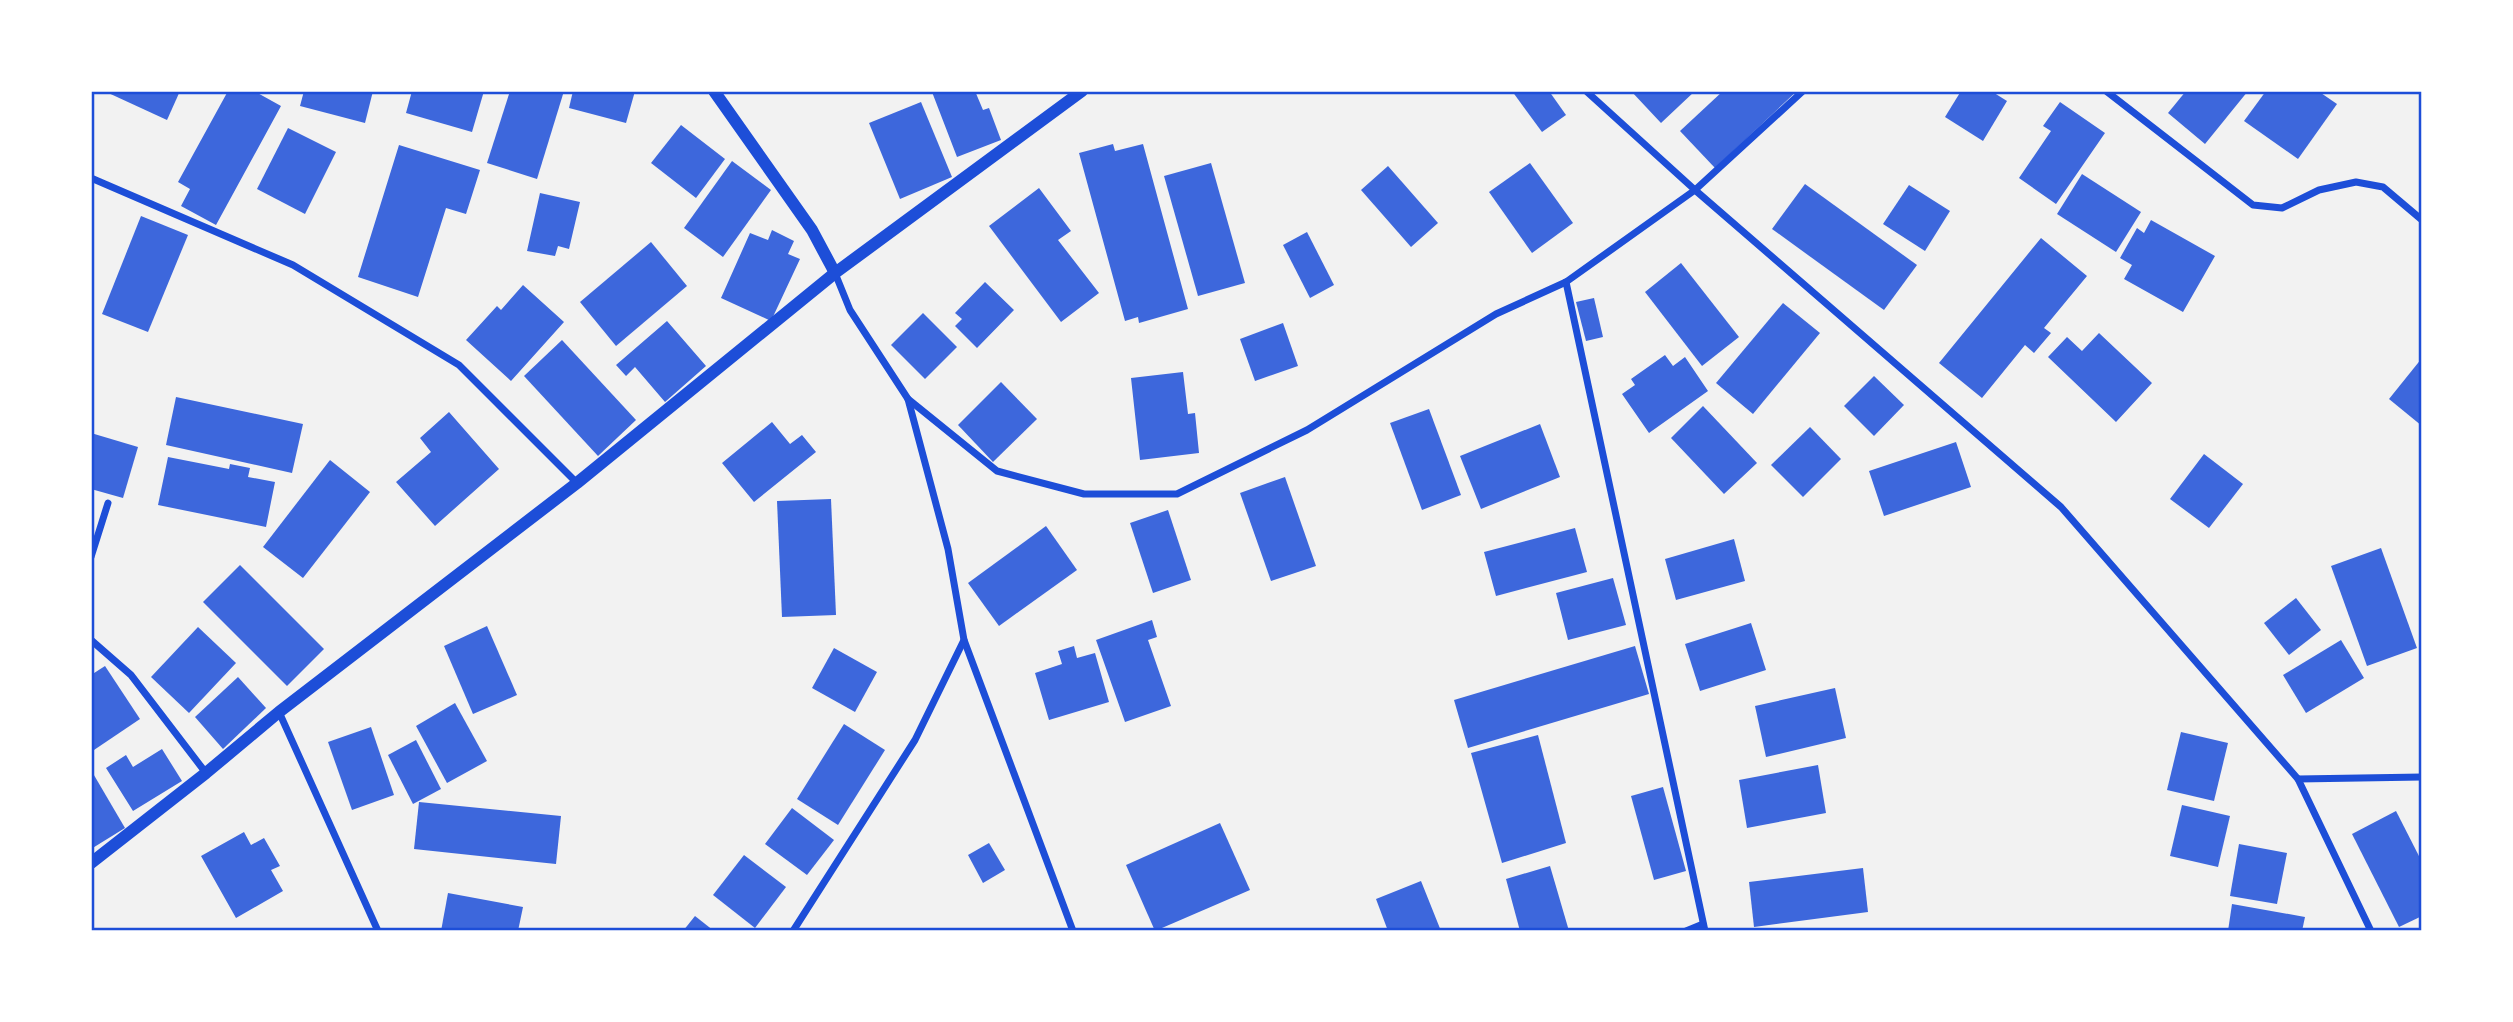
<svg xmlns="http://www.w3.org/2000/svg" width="2513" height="1022" font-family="'PT Sans',sans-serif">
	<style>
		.building { fill: #3d67dc }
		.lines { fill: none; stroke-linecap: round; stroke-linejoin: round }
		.minor { stroke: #1d4ed8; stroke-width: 7 }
		.tertiary { stroke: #1d4ed8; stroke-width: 12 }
		.neatline { fill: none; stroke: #1d4ed8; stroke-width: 2.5 }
	</style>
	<rect width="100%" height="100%" fill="#f2f2f2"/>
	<g class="building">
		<path d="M104,91H180L167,120Z"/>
		<path d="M228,91H254L281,106L216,225L181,206L190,189L178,182Z"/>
		<path d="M304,91H373L365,123L300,106Z"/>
		<path d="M412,91H484L472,132L406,113Z"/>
		<path d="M510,91H564L537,179L487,163Z"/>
		<path d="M573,91H635L626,123L569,108Z"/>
		<path d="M935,91H975L983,110L989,108L1001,140L957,157L932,92Z"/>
		<path d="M1512,91H1549L1566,115L1542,132Z"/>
		<path d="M1631,91H1695L1661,123Z"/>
		<path d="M1723,91H1797L1715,168L1680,131Z"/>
		<path d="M1961,91H1991L2007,101L1983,141L1945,117Z"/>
		<path d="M2186,91H2248L2205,144L2168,113Z"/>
		<path d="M2266,91H2318L2337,104L2298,159L2244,121Z"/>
		<path d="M921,102L952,177L900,199L869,123Z"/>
		<path d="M2060,102L2105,133L2056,204L2019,178L2051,131L2043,126Z"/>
		<path d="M681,125L725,159L696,198L651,163Z"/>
		<path d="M288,128L336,152L305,214L257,189Z"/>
		<path d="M1113,144L1115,151L1143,144L1188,309L1139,323L1138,317L1125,321L1079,153Z"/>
		<path d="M399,145L480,170L466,214L446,208L418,297L358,277Z"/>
		<path d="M732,161L771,190L723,257L684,228Z"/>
		<path d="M1211,163L1245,283L1198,296L1164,176Z"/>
		<path d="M1530,163L1573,223L1532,253L1489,192Z"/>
		<path d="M1388,166L1438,223L1411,247L1361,190Z"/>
		<path d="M2082,174L2141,212L2116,252L2057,214Z"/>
		<path d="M1805,184L1917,265L1884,310L1772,229Z"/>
		<path d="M1909,185L1950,211L1925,251L1883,224Z"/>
		<path d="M1039,188L1071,231L1058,240L1099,293L1061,322L989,226Z"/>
		<path d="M540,193L580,202L569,249L558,246L555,256L527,251Z"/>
		<path d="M141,216L188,235L148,332L102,314Z"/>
		<path d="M2151,220L2215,256L2183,312L2124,279L2132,265L2120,258L2137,228L2144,233Z"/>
		<path d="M772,230L794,241L788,254L800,259L771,321L721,298L750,233L768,240Z"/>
		<path d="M1307,232L1334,285L1310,298L1283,245Z"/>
		<path d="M2041,238L2087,276L2044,328L2051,333L2034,353L2025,345L1982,398L1939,363Z"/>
		<path d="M651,242L687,286L616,346L580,302Z"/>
		<path d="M1681,263L1739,337L1702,366L1645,292Z"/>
		<path d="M985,282L1014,310L977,348L955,326L962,319L955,313Z"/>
		<path d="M523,285L564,322L511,381L466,340L497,306L501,310Z"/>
		<path d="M1594,298L1603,337L1586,341L1576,302Z"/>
		<path d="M1783,303L1820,333L1753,414L1716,383Z"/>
		<path d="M923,313L957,347L925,379L891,345Z"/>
		<path d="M667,321L706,366L665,402L635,367L626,376L616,365Z"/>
		<path d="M1283,323L1298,366L1255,381L1240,339Z"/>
		<path d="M2099,333L2152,383L2116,422L2048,357L2067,337L2082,351Z"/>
		<path d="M562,340L636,420L598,456L524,376Z"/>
		<path d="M1665,355L1673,366L1685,357L1708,391L1649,433L1622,394L1635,385L1631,379Z"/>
		<path d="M2422,358V426L2389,399Z"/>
		<path d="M1183,372L1188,414L1195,413L1199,453L1140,460L1131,378Z"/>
		<path d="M1874,376L1904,405L1874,436L1844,406Z"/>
		<path d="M1001,382L1037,419L993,462L958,425Z"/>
		<path d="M176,397L303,424L292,473L166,445Z"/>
		<path d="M1703,406L1757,463L1724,494L1671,438Z"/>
		<path d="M1429,409L1461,495L1422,510L1390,423Z"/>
		<path d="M449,412L499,469L435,526L396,482L431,452L420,438Z"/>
		<path d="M772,422L790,444L802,435L816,452L754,502L722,463Z"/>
		<path d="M1540,424L1560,477L1481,509L1460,456Z"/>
		<path d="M1810,427L1841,459L1803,497L1771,465Z"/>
		<path d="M91,433L138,447L123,498L91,489Z"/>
		<path d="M1956,442L1971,487L1884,516L1869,471Z"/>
		<path d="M2204,454L2243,484L2209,528L2170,499Z"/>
		<path d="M168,457L229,469L230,464L250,468L248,477L275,482L266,527L158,505Z"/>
		<path d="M330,460L370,492L303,578L263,547Z"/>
		<path d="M1285,477L1316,566L1271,581L1240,493Z"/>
		<path d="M831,499L836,615L782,617L777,501Z"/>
		<path d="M1168,510L1191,580L1153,593L1130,523Z"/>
		<path d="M1046,526L1077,570L999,626L968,583Z"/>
		<path d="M1575,528L1587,572L1496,596L1484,552Z"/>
		<path d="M1734,539L1745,581L1676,600L1665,559Z"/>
		<path d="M2381,548L2417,648L2367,666L2331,566Z"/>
		<path d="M240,565L324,649L287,686L203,602Z"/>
		<path d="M1613,578L1626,625L1568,640L1556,593Z"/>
		<path d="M2296,598L2321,630L2289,655L2264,623Z"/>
		<path d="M1152,620L1157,637L1148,640L1171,706L1125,722L1096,640Z"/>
		<path d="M1751,623L1766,670L1700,691L1685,644Z"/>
		<path d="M487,626L517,695L473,714L444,646Z"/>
		<path d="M198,627L236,663L189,713L151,677Z"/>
		<path d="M2341,640L2364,678L2306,713L2283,675Z"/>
		<path d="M1074,646L1077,658L1095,653L1109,702L1049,720L1035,673L1062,664L1058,651Z"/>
		<path d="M1635,646L1649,694L1468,748L1454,700Z"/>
		<path d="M834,648L877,672L855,712L812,688Z"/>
		<path d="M105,666L140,719L91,752V675Z"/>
		<path d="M238,677L266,708L223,749L195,717Z"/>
		<path d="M1835,688L1846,738L1766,757L1755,706Z"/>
		<path d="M455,703L487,761L447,783L416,726Z"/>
		<path d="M844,724L885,750L838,825L797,799Z"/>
		<path d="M371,727L394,795L352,810L328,742Z"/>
		<path d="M2181,732L2228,743L2214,801L2167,790Z"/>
		<path d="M1538,735L1566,843L1502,863L1471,753Z"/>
		<path d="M416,740L441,789L413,804L388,755Z"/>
		<path d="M162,749L182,781L133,811L106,768L126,755L133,767Z"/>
		<path d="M1818,765L1826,813L1747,828L1739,780Z"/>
		<path d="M91,770L125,828L91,849Z"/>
		<path d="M1663,787L1686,871L1654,880L1631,796Z"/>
		<path d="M419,802L561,816L556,864L414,849Z"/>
		<path d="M2182,805L2230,816L2218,867L2170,856Z"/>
		<path d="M792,808L834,840L807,875L765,844Z"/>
		<path d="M2396,811L2422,862V916L2399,927L2352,834Z"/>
		<path d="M1220,823L1250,890L1155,931L1126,865Z"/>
		<path d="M244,832L251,845L264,838L280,866L271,870L283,891L236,918L201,856Z"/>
		<path d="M989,843L1005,870L983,883L968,855Z"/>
		<path d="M2239,844L2287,853L2277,904L2230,896Z"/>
		<path d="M744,855L786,887L755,928L713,895Z"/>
		<path d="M1550,866L1569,931H1520L1506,879Z"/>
		<path d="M1863,868L1868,912L1754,927L1749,882Z"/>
		<path d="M1421,881L1441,931H1388L1376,899Z"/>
		<path d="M448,893L523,907L518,931H441Z"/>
		<path d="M2232,904L2305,917L2302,931H2228Z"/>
		<path d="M695,916L714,931H683Z"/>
	</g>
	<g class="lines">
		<g class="minor">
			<path d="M1586,91L1695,190L2061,507L2298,779L2422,777"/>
			<path d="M2106,91L2253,205L2282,208L2319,190L2356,182L2383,187L2422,220"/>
			<path d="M91,178L293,265L459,365L577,483"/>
			<path d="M1566,282L1705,931"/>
			<path d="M908,399L997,471L1084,494H1177L1307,430L1496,314L1566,282L1695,190L1803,91"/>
			<path d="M91,557L108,503"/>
			<path d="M91,640L131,675L206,773"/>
			<path d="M964,640L1073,931"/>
			<path d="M279,712L378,931"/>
			<path d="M2298,779L2371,931"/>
			<path d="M793,931L915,740L964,640L948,549L908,399L850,310L835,273"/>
			<path d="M1686,931L1703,924"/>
		</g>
		<g class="tertiary">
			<path d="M714,91L812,230L835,273"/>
			<path d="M91,863L206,773L279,712L577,483L835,273L1082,91"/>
		</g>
	</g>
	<rect width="2513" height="1022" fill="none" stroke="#ffffff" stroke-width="186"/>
	<rect x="93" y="93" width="2327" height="836" class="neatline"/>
</svg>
